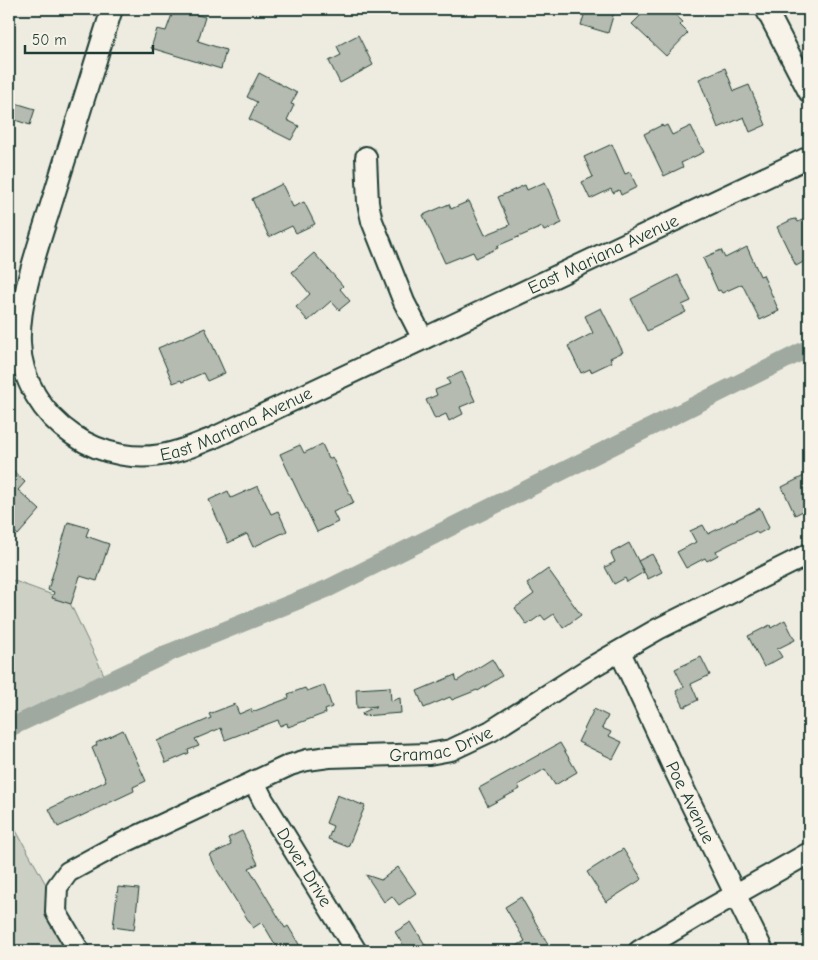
<svg xmlns="http://www.w3.org/2000/svg" width="818" height="960" font-family="'Comic Neue',sans-serif">
	<style>
		.green { fill: #cccfc4; stroke: #76867c }
		.lines { fill: none; stroke-linecap: round; stroke-linejoin: round }
		.canal { stroke: #9fa99f; stroke-width: 18 }
		.building { fill: #b5bbb0; stroke: #1f3d34 }
		.street-casing { stroke: #1f3d34; stroke-width: 24 }
		.street { stroke: #f7f3e8; stroke-width: 20 }
		.labels { text-anchor: middle; dominant-baseline: central; stroke-width: 5; stroke-linejoin: round; paint-order: stroke }
		.street-label { font-size: 18px; fill: #1f3d34; stroke: #f7f3e8 }
	</style>
	<rect width="100%" height="100%" fill="#eeece1"/>
	<filter id="ink" filterUnits="userSpaceOnUse"><feTurbulence type="fractalNoise" baseFrequency=".02" numOctaves="2"/><feDisplacementMap in="SourceGraphic" scale="10" xChannelSelector="R" yChannelSelector="G"/><feConvolveMatrix kernelMatrix="1 2 1 2 8 2 1 2 1" color-interpolation-filters="sRGB"/></filter>
	<g filter="url(#ink)">
		<g class="green">
			<path d="M9,579L69,601L107,681L9,732Z"/>
			<path d="M9,818L83,951H9Z"/>
		</g>
		<g class="lines">
			<path class="canal" d="M9,728L171,652L329,588L809,348"/>
		</g>
		<g class="building">
			<path d="M174,9L205,17L198,41L226,50L221,69L151,48L157,29L166,31Z"/>
			<path d="M586,9H615L608,33L581,25Z"/>
			<path d="M647,9H669L683,22L680,25L688,33L666,56L632,24Z"/>
			<path d="M358,35L373,65L340,83L329,61L341,55L337,46Z"/>
			<path d="M725,68L734,91L749,85L766,125L750,132L744,117L718,128L699,79Z"/>
			<path d="M259,73L297,93L291,104L294,105L287,120L299,126L291,140L249,119L257,102L247,97Z"/>
			<path d="M9,101L35,109L30,125L9,118Z"/>
			<path d="M662,125L663,127L667,125L672,135L691,126L704,152L681,163L683,167L664,176L644,134Z"/>
			<path d="M612,144L625,174L630,172L637,187L621,195L619,190L613,193L611,189L590,199L582,182L593,177L584,157Z"/>
			<path d="M545,182L562,223L544,231L542,227L497,246L498,248L476,258L473,252L445,263L423,215L449,204L451,209L469,201L485,235L510,225L498,197L525,185L527,190Z"/>
			<path d="M282,184L293,207L304,202L315,224L296,233L292,226L269,237L252,199Z"/>
			<path d="M809,217V259L796,266L777,227L791,220L796,219L798,222Z"/>
			<path d="M747,247L760,276L763,275L779,311L760,320L742,284L722,293L720,290L718,291L703,258L721,250L725,258Z"/>
			<path d="M314,253L343,286L340,289L350,301L339,310L331,301L308,321L296,307L310,294L292,272Z"/>
			<path d="M678,275L691,301L682,305L686,312L647,331L631,299Z"/>
			<path d="M601,308L623,352L610,358L612,362L591,372L590,369L581,373L568,346L593,333L585,316Z"/>
			<path d="M205,328L225,373L207,381L203,373L182,382L181,380L173,383L158,348Z"/>
			<path d="M462,372L475,401L460,407L463,414L449,421L446,414L435,419L426,400L437,395L435,390L450,384L447,379Z"/>
			<path d="M322,444L329,459L332,457L354,503L333,512L338,522L317,532L280,454L300,445L304,453Z"/>
			<path d="M9,467L25,482L18,490L40,510L18,535L9,527Z"/>
			<path d="M806,475L809,483V508L795,515L782,487Z"/>
			<path d="M258,486L271,514L278,511L287,531L253,547L247,534L228,543L209,500L228,491L231,498Z"/>
			<path d="M760,508L769,528L758,534L756,531L716,551L718,555L707,561L705,558L686,568L677,552L696,542L690,531L703,525L708,534Z"/>
			<path d="M68,522L89,528L86,536L109,544L97,581L80,576L71,604L52,598L54,592L48,590Z"/>
			<path d="M629,543L644,572L627,582L625,578L614,584L605,567L615,562L611,553Z"/>
			<path d="M652,554L662,572L648,579L638,561Z"/>
			<path d="M548,569L581,615L563,628L554,614L545,620L541,615L527,625L515,608L534,594L527,584Z"/>
			<path d="M785,620L795,640L777,649L782,657L764,667L748,636L770,625L771,628Z"/>
			<path d="M701,657L710,675L691,684L698,700L684,707L676,691L684,687L675,669Z"/>
			<path d="M492,659L502,676L478,691L477,690L452,700L450,697L424,708L417,691L455,675L457,681Z"/>
			<path d="M324,685L332,707L325,710L326,713L288,727L287,723L280,726L278,720L225,740L221,728L195,739L199,746L188,750L189,753L166,763L157,741L211,718L209,714L235,704L239,714L251,709L252,712L289,698L288,694L305,688L307,691Z"/>
			<path d="M390,687L391,701L400,698L401,713L363,716L362,713L377,706L357,708L356,689Z"/>
			<path d="M594,709L608,716L602,728L611,732L609,736L622,742L613,759L578,742Z"/>
			<path d="M123,730L146,781L133,787L134,791L58,827L49,809L106,781L92,748L97,745L96,743Z"/>
			<path d="M560,743L577,772L555,785L545,769L518,785L520,789L488,806L479,788Z"/>
			<path d="M337,795L365,806L348,847L328,839L333,826L326,823Z"/>
			<path d="M242,831L258,864L249,868L285,928L288,926L303,951H279L262,922L253,928L217,870L210,855L231,845L228,838Z"/>
			<path d="M623,849L642,879L606,902L587,872Z"/>
			<path d="M398,867L416,893L399,905L392,896L384,902L366,875L381,880Z"/>
			<path d="M118,887L139,889L134,930L113,927Z"/>
			<path d="M521,897L552,951H508L525,941L505,907Z"/>
			<path d="M411,922L429,951H407L395,932Z"/>
		</g>
		<g class="lines">
			<g class="street-casing">
				<g id="street">
					<path id="s1" d="M112,9C91,75 71,141 50,208C38,247 18,302 20,343C21,380 43,415 73,435C102,455 140,462 174,452C187,449 200,443 213,438L809,157"/>
					<path d="M766,9L809,92"/>
					<path d="M366,157L368,203L372,221L404,302L423,339"/>
					<path id="s2" d="M620,652L675,771L763,951"/>
					<path id="s3" d="M254,782L263,800L356,951"/>
					<path id="s4" d="M79,951L56,912L57,887L68,872L112,848L290,765L307,760L329,757L429,754L451,750L491,731L590,668L658,629L809,554"/>
					<path d="M639,951L701,914L809,853"/>
				</g>
			</g>
			<use href="#street" class="street"/>
		</g>
	</g>
	<g class="labels">
		<g class="street-label">
			<text stroke="none"><textPath href="#s1" startOffset="1036">East Mariana Avenue</textPath></text>
			<text stroke="none"><textPath href="#s1" startOffset="631">East Mariana Avenue</textPath></text>
			<text stroke="none"><textPath href="#s4" startOffset="489">Gramac Drive</textPath></text>
			<text stroke="none"><textPath href="#s2" startOffset="166">Poe Avenue</textPath></text>
			<text stroke="none"><textPath href="#s3" startOffset="99">Dover Drive</textPath></text>
		</g>
	</g>
	<rect width="818" height="960" fill="none" stroke="#f7f3e8" stroke-width="30"/>
	<rect x="15" y="15" width="788" height="930" fill="none" stroke="#1f3d34" stroke-width="2" filter="url(#ink)"/>
	<path d="M25 45v8h128v-8" fill="none" stroke="#1f3d34" stroke-width="2.5"/>
	<text x="32" y="45" font-size="15" fill="#1f3d34" stroke="#f7f3e8" stroke-width="4" paint-order="stroke">50 m</text>
</svg>
